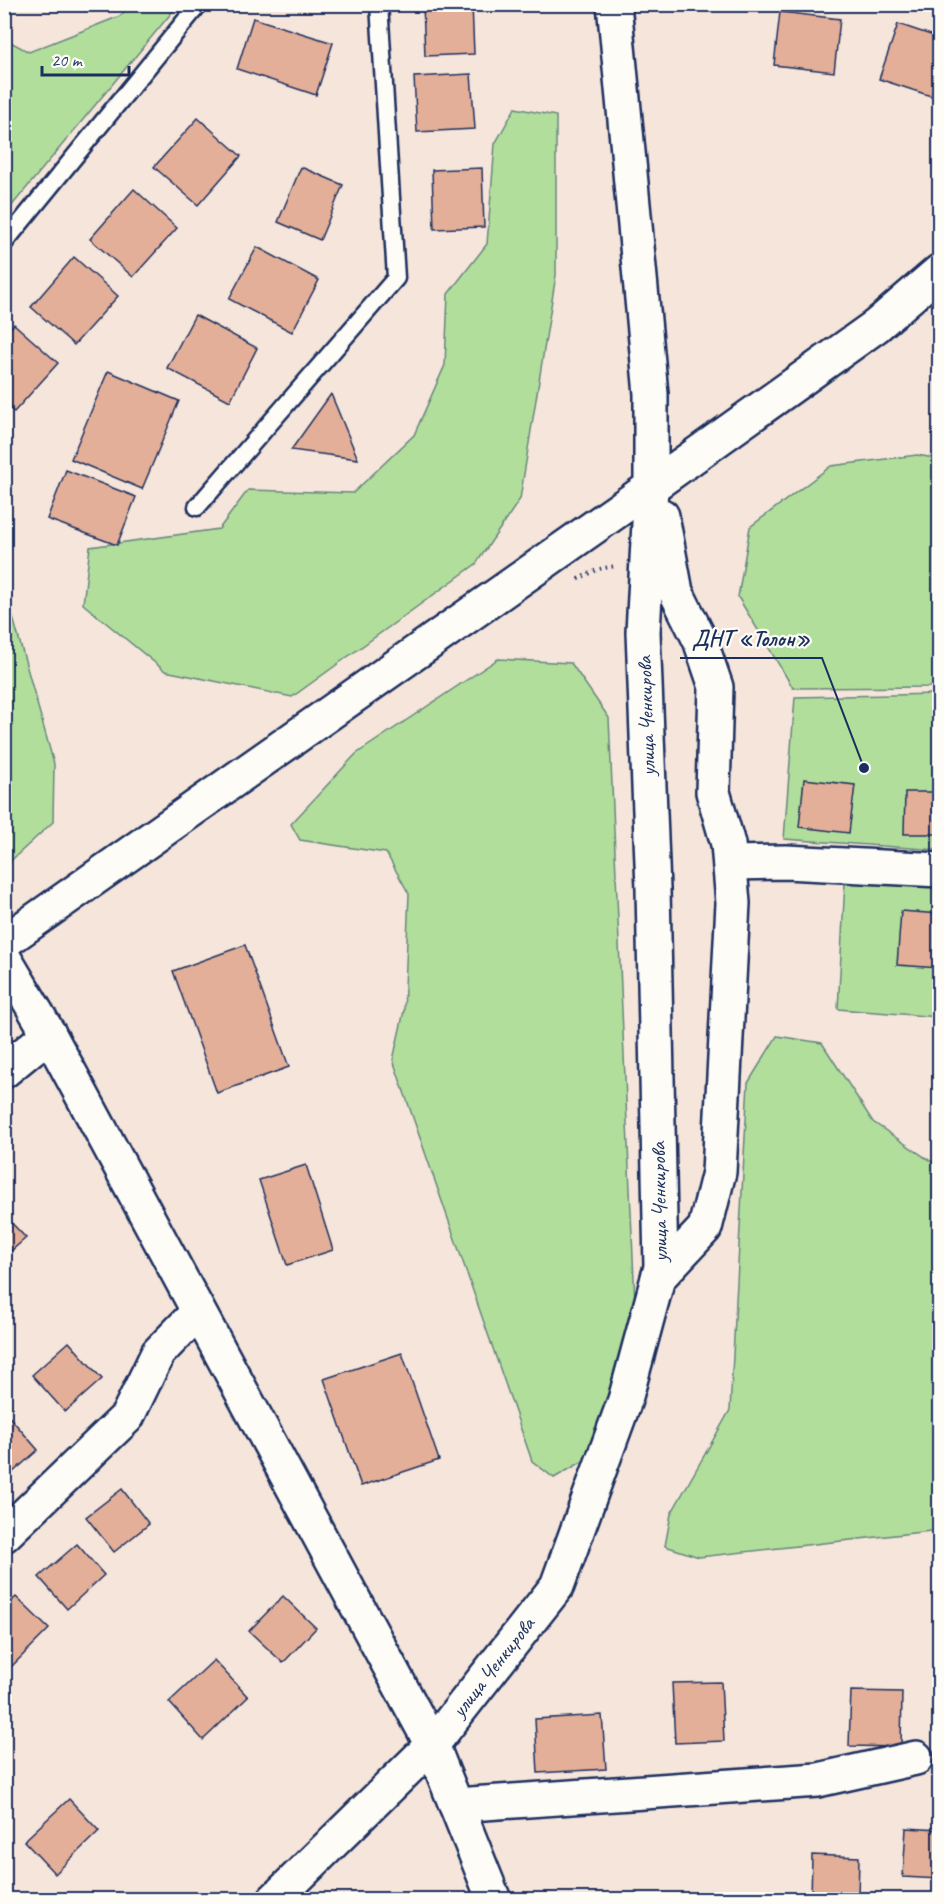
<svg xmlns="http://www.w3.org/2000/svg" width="944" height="1904" font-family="Caveat,sans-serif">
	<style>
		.green { fill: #b2de9c; stroke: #66867d; stroke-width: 1.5 }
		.building { fill: #e4af98; stroke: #1b2f5e; stroke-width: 1.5 }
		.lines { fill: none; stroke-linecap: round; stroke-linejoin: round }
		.service-casing { stroke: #1b2f5e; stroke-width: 21 }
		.minor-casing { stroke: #1b2f5e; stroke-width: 38 }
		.tertiary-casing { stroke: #1b2f5e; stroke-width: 38 }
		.path { stroke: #1b2f5e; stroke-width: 4; stroke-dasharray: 1.5 4.5; stroke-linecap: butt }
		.service { stroke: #fdfcf7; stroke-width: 16 }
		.minor { stroke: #fdfcf7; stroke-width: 33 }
		.tertiary { stroke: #fdfcf7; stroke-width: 33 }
		.labels { text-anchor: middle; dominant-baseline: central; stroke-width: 4.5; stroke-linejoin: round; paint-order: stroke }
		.street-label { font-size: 21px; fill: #1b2f5e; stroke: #fdfcf7 }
		.leader { fill: none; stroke: #1b2f5e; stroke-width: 2 }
		.callout-dot { fill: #1b2f5e; stroke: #fdfcf7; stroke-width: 2 }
		.callout-label { font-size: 22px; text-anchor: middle; font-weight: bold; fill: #1b2f5e; stroke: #fdfcf7; stroke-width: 4.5; stroke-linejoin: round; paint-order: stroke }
	</style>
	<rect width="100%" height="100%" fill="#f6e5da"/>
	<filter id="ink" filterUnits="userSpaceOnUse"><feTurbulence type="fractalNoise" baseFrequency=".0167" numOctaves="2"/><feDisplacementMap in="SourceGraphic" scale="12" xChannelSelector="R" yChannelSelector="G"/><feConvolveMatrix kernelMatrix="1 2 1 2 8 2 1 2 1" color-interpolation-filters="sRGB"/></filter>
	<g filter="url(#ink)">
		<g class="green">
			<path d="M130,5H178L5,214V39L29,52L120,16Z"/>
			<path d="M515,108L556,116V275L520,499L476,564L292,697L165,671L83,604L90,547L219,529L248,490L353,493L414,435L445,365L448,294L487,244L495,144Z"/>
			<path d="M917,455L939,459V687L793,688L738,597L750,527L831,466Z"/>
			<path d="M5,589L54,764L53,822L5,866Z"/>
			<path d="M498,659L571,663L609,718L636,1325L587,1459L554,1478L532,1461L393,1060L404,1011L409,894L386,853L300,840L291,824L356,754Z"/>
			<path d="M939,694V850L784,839L795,697Z"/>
			<path d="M845,882L939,887V1017L838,1009Z"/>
			<path d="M777,1036L822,1043L873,1122L939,1167V1530L699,1557L665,1546L671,1514L730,1410L748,1083Z"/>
		</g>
		<g class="building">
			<path d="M472,4L474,54L425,56L423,5Z"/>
			<path d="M780,12L840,19L834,72L774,65Z"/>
			<path d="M253,18L333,43L316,95L237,69Z"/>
			<path d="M898,24L940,38V70L931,96L879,79Z"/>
			<path d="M471,74L475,129L417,132L414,77Z"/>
			<path d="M198,118L241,156L198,205L154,167Z"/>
			<path d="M301,167L343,185L320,240L278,222Z"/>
			<path d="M482,168L484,227L434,229L432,170Z"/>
			<path d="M134,189L177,228L133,277L90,239Z"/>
			<path d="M257,247L319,280L292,332L229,299Z"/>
			<path d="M74,257L118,296L74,345L31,307Z"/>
			<path d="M195,315L257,348L230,401L167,368Z"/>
			<path d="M14,324L58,363L14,412L4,404V335Z"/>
			<path d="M108,371L179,401L142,489L71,459Z"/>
			<path d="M331,394L358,459L291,450Z"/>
			<path d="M66,470L136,497L117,545L47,519Z"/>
			<path d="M804,779L855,785L849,833L799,827Z"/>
			<path d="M905,792H940V834H904Z"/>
			<path d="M901,911L940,914V968L897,965Z"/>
			<path d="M245,945L289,1067L217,1093L173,971Z"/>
			<path d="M306,1165L333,1250L287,1265L259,1180Z"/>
			<path d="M4,1215L26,1238L4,1257Z"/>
			<path d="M69,1342L102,1379L65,1412L32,1375Z"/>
			<path d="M402,1353L439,1460L361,1486L324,1379Z"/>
			<path d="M6,1413L38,1450L4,1480V1414Z"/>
			<path d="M122,1489L149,1524L114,1552L86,1517Z"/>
			<path d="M77,1544L104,1575L67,1609L39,1577Z"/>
			<path d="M283,1596L316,1628L283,1663L249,1631Z"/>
			<path d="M16,1597L49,1629L4,1674V1608Z"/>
			<path d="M214,1660L248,1697L203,1740L169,1702Z"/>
			<path d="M721,1682L724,1741L675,1743L672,1683Z"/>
			<path d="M851,1691L902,1692L901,1747L849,1746Z"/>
			<path d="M602,1715L606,1769L538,1773L535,1719Z"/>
			<path d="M69,1799L99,1831L55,1874L24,1841Z"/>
			<path d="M906,1828L940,1830V1879L903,1877Z"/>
			<path d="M812,1855L859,1857L858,1900H811Z"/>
			<path d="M637,1894L638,1900H588Z"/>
		</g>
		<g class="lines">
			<g class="service-casing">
				<g id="service">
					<path d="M4,243L199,4"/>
					<path d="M197,507L396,278L379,4"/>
				</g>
			</g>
			<g class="minor-casing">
				<g id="minor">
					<path d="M651,487L876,326L940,271"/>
					<path d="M730,863L786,862L940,870"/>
					<path d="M4,958L49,1034L432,1745L494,1900"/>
					<path d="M4,1071L49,1034"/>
					<path d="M658,1278L705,1228L719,1172L733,903L728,844L713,792L716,687L700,640L676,592L662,516"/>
					<path d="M4,1535L127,1417L158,1353L198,1312"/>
					<path d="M456,1805L818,1780L916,1758"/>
					<path d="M274,1900L432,1745L557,1586L625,1400L658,1278L661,1267L653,889L643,632L651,487"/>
				</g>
			</g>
			<g class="tertiary-casing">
				<path id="tertiary" d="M4,942L651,487V394L614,4"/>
			</g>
			<path class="path" d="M578,579L599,569L616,566"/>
			<use href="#service" class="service"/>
			<use href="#minor" class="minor"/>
			<use href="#tertiary" class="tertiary"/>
		</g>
	</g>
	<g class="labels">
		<g class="street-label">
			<text transform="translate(646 716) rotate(-92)">улица Ченкирова</text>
			<text transform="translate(659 1202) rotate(-91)">улица Ченкирова</text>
			<text transform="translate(493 1667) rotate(-52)">улица Ченкирова</text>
		</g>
	</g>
	<path class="leader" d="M864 768L822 658H680"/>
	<circle class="callout-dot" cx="864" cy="768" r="6"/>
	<g class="callout-label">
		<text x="751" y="646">ДНТ «Толон»</text>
	</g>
	<rect width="944" height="1904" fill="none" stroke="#fdfcf7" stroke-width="24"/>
	<rect x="12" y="12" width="920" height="1880" fill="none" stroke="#1b2f5e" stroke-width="2" filter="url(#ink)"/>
	<path d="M42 66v9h87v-9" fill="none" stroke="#1b2f5e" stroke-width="3"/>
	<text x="51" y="66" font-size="18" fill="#1b2f5e" stroke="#fdfcf7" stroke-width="4.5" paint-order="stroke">20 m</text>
</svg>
